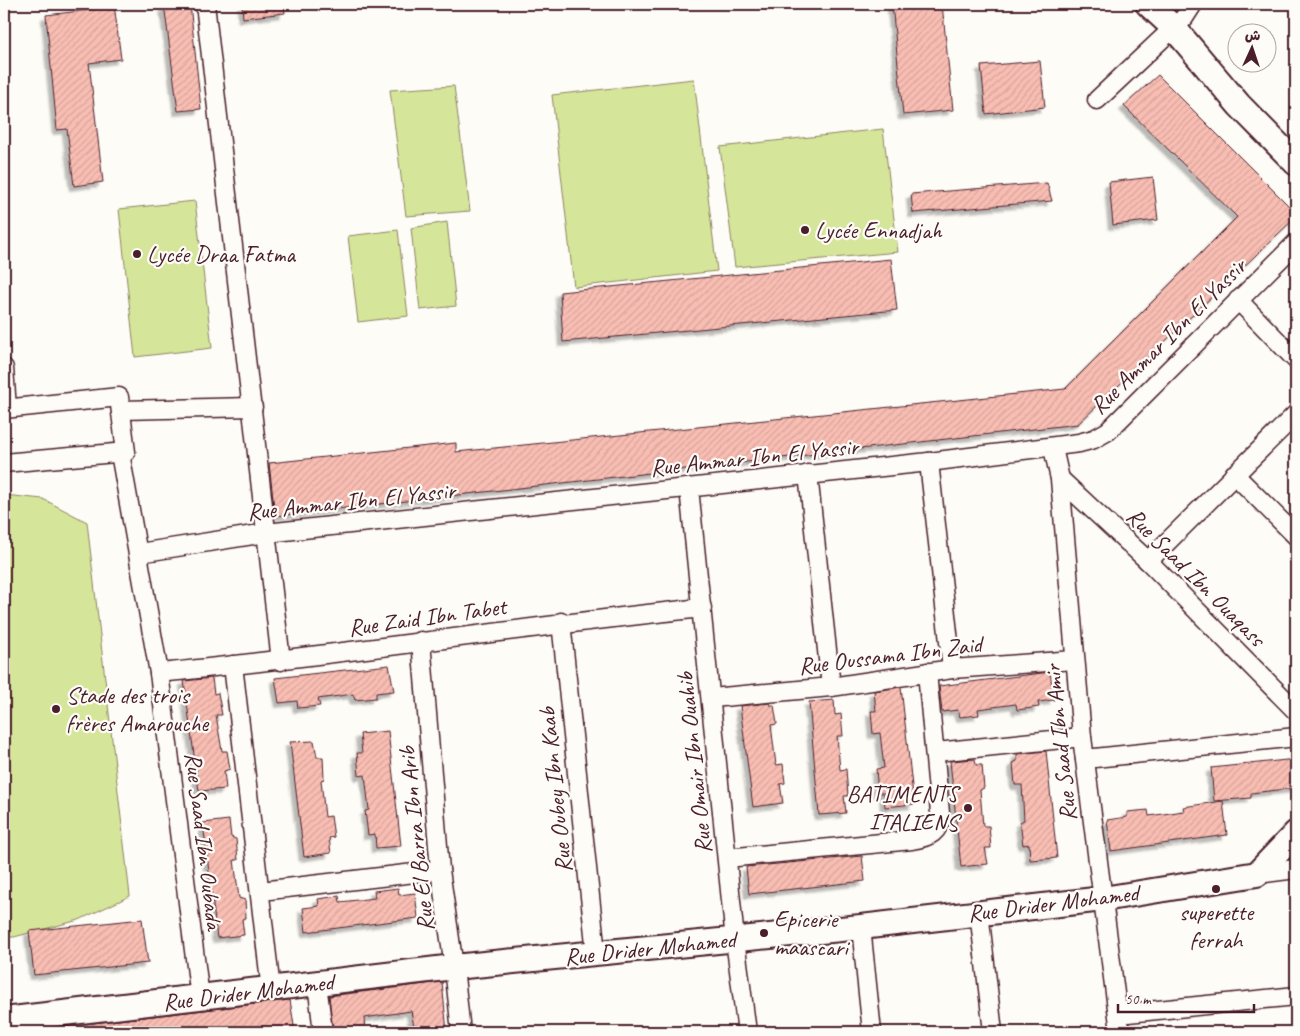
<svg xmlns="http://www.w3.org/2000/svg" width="1300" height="1036" font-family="Caveat,'Playpen Sans Arabic',sans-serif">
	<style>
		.pitch { fill: #d5e69a; stroke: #908262 }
		.building { fill: url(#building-hatch); stroke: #4a1f2b; filter: url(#shadow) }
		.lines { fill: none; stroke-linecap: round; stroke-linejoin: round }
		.street-casing { stroke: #4a1f2b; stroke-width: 21 }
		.secondary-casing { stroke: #4a1f2b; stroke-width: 28 }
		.street { stroke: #fdfcf7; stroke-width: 18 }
		.secondary { stroke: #fdfcf7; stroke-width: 24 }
		.poi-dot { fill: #4a1f2b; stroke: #fdfcf7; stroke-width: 2 }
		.labels { text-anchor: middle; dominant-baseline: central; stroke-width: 4.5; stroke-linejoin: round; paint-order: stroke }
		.poi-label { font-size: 24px; fill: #4a1f2b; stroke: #fdfcf7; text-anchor: start }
		.street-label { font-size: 24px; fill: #4a1f2b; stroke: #fdfcf7 }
	</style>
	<defs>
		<pattern id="building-hatch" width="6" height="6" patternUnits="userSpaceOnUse" patternTransform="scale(1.25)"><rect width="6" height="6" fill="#f9beb3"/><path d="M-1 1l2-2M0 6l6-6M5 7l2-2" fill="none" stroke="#d7a39a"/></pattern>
		<filter id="shadow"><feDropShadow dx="-4.5" dy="4.5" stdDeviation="1" flood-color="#0004"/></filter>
	</defs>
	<rect width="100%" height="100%" fill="#fdfcf7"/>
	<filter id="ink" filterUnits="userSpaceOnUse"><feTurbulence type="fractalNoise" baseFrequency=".02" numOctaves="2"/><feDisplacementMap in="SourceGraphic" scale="10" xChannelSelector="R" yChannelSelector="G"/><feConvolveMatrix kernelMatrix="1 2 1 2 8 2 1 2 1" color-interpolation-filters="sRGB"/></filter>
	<g filter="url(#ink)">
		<g class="pitch">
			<path d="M694,79L717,271L574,287L552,95Z"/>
			<path d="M454,86L470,211L406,216L390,90Z"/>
			<path d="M883,129L898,252L735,267L720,147Z"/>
			<path d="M195,201L212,348L135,357L119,209Z"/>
			<path d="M447,222L456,306L420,310L411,228Z"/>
			<path d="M398,230L408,316L358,322L348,236Z"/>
			<path d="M4,495L43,499L87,522L130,896L79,920L14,937H4Z"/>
		</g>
		<g class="building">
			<path d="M98,4H114L121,59L89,63L103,182L74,186L67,129L57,130L46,15L98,9Z"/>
			<path d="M164,4H190L201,109L178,111Z"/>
			<path d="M242,4H284L285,13L243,18Z"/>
			<path d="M892,4H942L953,110L903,115Z"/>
			<path d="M1040,61L1045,107L986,114L981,66Z"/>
			<path d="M1158,75L1296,213V217L1078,424L275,516L269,463L456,443V452L1065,389L1237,217L1124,106Z"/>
			<path d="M1153,177L1158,220L1113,225L1109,182Z"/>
			<path d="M1047,183L1052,201L913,213L911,194Z"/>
			<path d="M891,259L897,310L563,342L560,292Z"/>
			<path d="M389,665L394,691L376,693V698L355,700L353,694L318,699L320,706L298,708L297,701L279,703L275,678Z"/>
			<path d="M1050,672L1054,700L1038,702L1039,707L1017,710L1016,704L978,709L979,715L960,717L958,710L942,712L939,686Z"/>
			<path d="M212,678L214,694L218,693L222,715H216L222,751H227L230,769L224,771L226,789L199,791L184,681Z"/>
			<path d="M901,687L914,804L885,807L884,793H878L876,769L884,768L880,733L873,734L871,711H876L874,691Z"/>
			<path d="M834,700L835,715L841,714L843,736H837L840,770L846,769L848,796H844L846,813L819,815L809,702Z"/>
			<path d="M770,703V705H774L777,724L771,725L776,765L783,764L785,783L780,784L783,803L753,807L740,706Z"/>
			<path d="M388,731L401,846L376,848L375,834L368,835L365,811L369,810L365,775L359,776L357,753H362L360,734Z"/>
			<path d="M314,741L317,757H323L324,779L321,780L325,817L331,816L334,837L329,838L331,853L304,857L290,742Z"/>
			<path d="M1046,751L1057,858L1030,860L1029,844L1023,845L1020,822L1024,820L1022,785H1015L1013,763L1017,761V754Z"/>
			<path d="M975,759L976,765H982L984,788L980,790L983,826H989L991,848H985L988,864L961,867L950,761Z"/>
			<path d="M1296,759V788L1251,793V798L1214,801L1211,768Z"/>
			<path d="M1223,801L1227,835L1111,851L1107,820L1127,817V812L1148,810L1149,816L1184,811L1183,807Z"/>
			<path d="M229,820L231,837L236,839L238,860H234L239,898L245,900L246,918L242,919L244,935L217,938L203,823Z"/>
			<path d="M862,856L865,881L749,894L746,867Z"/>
			<path d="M398,888L399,895L415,893L418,918L306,932L303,908L319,906L318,899L339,896L340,902L375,898L374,891Z"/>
			<path d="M142,919L148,963L34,975L29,931Z"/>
			<path d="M442,982L447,1032H415L411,1011L364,1018L365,1032H333L329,996Z"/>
			<path d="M290,1000L295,1032H59V1027Z"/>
		</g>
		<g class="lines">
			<g class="street-casing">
				<g id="street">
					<path d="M205,4L281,661"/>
					<path d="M1097,100L1184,18L1193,4"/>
					<path d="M1238,300L1296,360"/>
					<path d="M4,368L7,408"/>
					<path d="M4,409L119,397L126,452L4,463"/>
					<path d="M121,410L253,407"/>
					<path d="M1053,448L1060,479L1082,737L1120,1032"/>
					<path d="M120,453L159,673L200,998"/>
					<path d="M929,462L952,669"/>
					<path d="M808,474L831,687"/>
					<path d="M1234,474L1296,536"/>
					<path d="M1060,479L1148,561L1296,711"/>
					<path d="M689,488L735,940L747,1032"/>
					<path d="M139,553L266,533L929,462L1079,443L1094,439L1108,431L1296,243"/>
					<path d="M1148,561L1296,414"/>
					<path d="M561,622L596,953"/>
					<path d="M421,641L440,870L454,967L461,1032"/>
					<path d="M233,665L271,990"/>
					<path d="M159,673C341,655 520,627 702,608"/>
					<path d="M712,698L831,687L952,669L1074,660"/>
					<path d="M936,752L1082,737"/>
					<path d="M1085,759L1296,737"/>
					<path d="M727,858L912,840C929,837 941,833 940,813L927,672"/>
					<path d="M1257,874L1296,869"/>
					<path d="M261,891L440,870"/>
					<path d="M979,912L993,1032"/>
					<path d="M861,927L872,1032"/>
					<path d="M317,983L323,1032"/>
					<path d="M1118,1014L1296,996"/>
				</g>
			</g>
			<g class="secondary-casing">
				<g id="secondary">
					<path d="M1148,4L1174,28L1239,105L1296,163"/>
					<path d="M4,1020L454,967L861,927L1103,899L1257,874L1296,833"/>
				</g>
			</g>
			<use href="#street" class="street"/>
			<use href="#secondary" class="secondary"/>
		</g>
	</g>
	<g class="poi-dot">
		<circle cx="805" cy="230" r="5"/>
		<circle cx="137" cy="254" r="5"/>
		<circle cx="56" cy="709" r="5"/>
		<circle cx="968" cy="808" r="5"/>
		<circle cx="1216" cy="889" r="5"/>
		<circle cx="764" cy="933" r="5"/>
	</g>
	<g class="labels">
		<g class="poi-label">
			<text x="815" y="230">Lycée Ennadjah</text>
			<text x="147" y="254">Lycée Draa Fatma</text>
			<text x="66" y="695">Stade des trois<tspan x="66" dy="28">frères Amarouche</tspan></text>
			<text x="958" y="794" text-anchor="end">BATIMENTS<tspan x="958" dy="28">ITALIENS</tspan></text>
			<text x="1216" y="912" text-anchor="middle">superette<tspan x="1216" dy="28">ferrah</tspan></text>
			<text x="774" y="919">Epicerie<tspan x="774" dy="28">maascari</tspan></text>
		</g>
		<g class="street-label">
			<text transform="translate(1168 336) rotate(-45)">Rue Ammar Ibn El Yassir</text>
			<text transform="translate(754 457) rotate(-6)">Rue Ammar Ibn El Yassir</text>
			<text transform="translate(351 501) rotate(-6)">Rue Ammar Ibn El Yassir</text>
			<text transform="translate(1196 577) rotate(45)">Rue Saad Ibn Ouaqass</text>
			<text transform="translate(427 617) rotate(-8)">Rue Zaid Ibn Tabet</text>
			<text transform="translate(890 655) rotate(-7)">Rue Oussama Ibn Zaid</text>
			<text transform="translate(1060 743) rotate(-96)">Rue Saad Ibn Amir</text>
			<text transform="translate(694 763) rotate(-96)">Rue Omair Ibn Ouahib</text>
			<text transform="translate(555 790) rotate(-96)">Rue Oubey Ibn Kaab</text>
			<text transform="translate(416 839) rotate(-96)">Rue El Barra Ibn Arib</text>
			<text transform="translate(204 841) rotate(83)">Rue Saad Ibn Oubada</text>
			<text transform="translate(1053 903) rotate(-7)">Rue Drider Mohamed</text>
			<text transform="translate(650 948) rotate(-6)">Rue Drider Mohamed</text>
			<text transform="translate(248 992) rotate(-7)">Rue Drider Mohamed</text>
		</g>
	</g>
	<rect width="1300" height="1036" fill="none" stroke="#fdfcf7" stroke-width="20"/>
	<rect x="10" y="10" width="1280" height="1016" fill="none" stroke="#4a1f2b" stroke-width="2" filter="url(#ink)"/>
	<g transform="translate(1252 48) rotate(3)"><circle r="24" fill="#fdfcf7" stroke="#b5a4a5"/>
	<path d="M0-4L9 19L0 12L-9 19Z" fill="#4a1f2b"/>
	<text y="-8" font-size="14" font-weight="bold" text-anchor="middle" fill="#4a1f2b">ش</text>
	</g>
	<path d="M1118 1004v8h136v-8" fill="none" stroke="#4a1f2b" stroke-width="2.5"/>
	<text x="1125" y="1004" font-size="15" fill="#4a1f2b" stroke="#fdfcf7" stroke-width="4" paint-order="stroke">50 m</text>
</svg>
